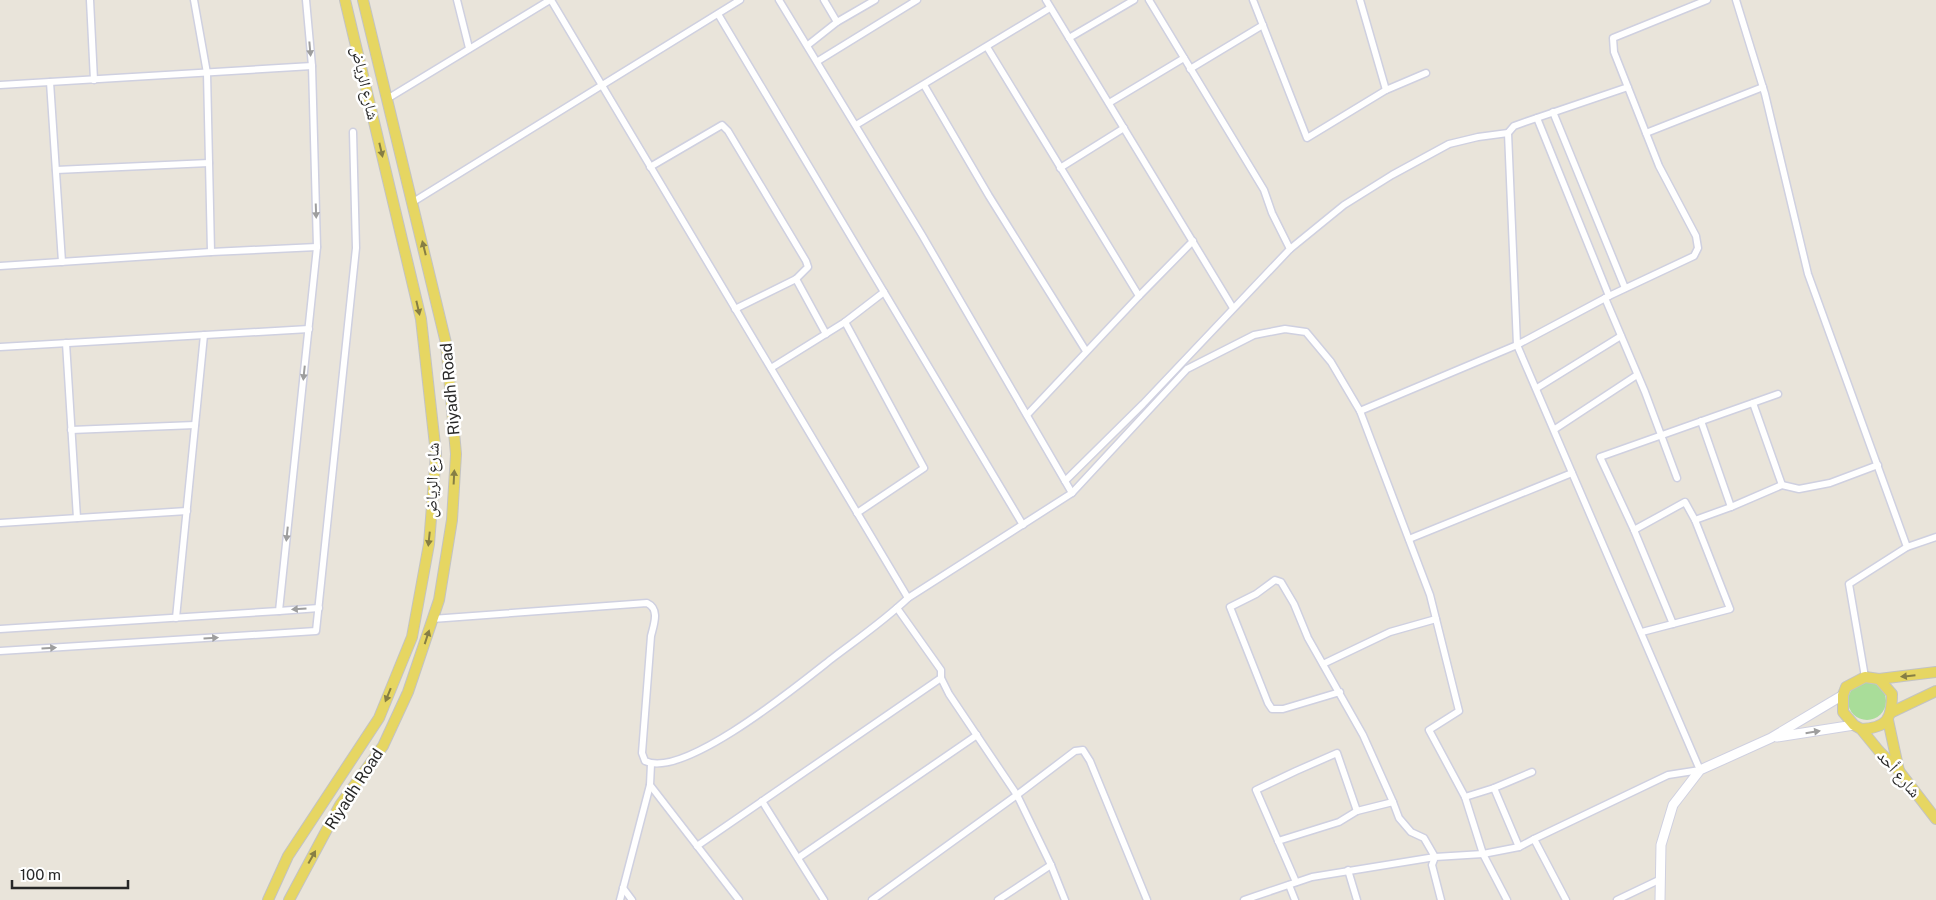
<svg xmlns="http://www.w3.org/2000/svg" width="1936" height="900" font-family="'Public Sans','Noto Naskh Arabic',sans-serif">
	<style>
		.green { fill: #a9dd99 }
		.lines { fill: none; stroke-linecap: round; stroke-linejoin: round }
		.street-casing { stroke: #cfd0e0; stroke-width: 9 }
		.secondary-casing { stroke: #cfd0e0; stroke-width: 11 }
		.primary-casing { stroke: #c3c3c3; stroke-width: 12 }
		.street { stroke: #fff; stroke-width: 6 }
		.secondary { stroke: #fff; stroke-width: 9 }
		.primary { stroke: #e6d662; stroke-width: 10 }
		.oneway { fill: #9e9e9e }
		.oneway2 { fill: #867e44 }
		.labels { text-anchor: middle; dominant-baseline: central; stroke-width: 5; stroke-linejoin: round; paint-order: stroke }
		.street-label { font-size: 16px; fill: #272727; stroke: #fff }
	</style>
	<rect width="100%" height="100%" fill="#e9e4da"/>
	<circle class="green" cx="1867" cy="701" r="19"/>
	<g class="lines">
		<g class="street-casing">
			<g id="street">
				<path d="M90,0L94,80"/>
				<path d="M194,0L207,73L211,252"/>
				<path d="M457,0L469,48"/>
				<path d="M551,0L908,598"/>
				<path d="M779,0L922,235L1072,493"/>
				<path d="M824,0L837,22"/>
				<path d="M1046,0L1233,308"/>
				<path d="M1253,0L1307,138L1386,90"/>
				<path d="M1360,0L1386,90L1426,73"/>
				<path d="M1736,0L1765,94L1808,274L1907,547"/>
				<path d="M718,14L1023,525"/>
				<path d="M1069,38L1134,0"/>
				<path d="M808,45L837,22L875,0"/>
				<path d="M987,47L1139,296L1193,241"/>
				<path d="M818,61L917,0"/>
				<path d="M1190,69L1263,25"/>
				<path d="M50,82L62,262"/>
				<path d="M0,85L312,66"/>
				<path d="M924,85L989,196L1086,351"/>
				<path d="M1628,87L1525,122L1514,126L1508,133L1517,345L1609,296L1694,256L1698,248L1696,236L1659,166L1614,52L1613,38L1707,0"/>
				<path d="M387,99L550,0"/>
				<path d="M1109,103L1184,58"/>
				<path d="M1553,112L1625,288"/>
				<path d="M1537,118L1609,296"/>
				<path d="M856,125L1050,8"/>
				<path d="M1646,133L1763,87"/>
				<path d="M650,167L722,125L728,131L806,261L808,267L796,279L735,309"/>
				<path d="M1060,168L1124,128"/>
				<path d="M56,170L209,163"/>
				<path d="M413,202L740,0"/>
				<path d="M1290,249L1344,205L1392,175L1449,144L1478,137L1508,133"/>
				<path d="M0,266L211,252L317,247"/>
				<path d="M796,279L826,334"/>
				<path d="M1605,298L1645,392L1677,478"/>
				<path d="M845,322L924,468L857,513"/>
				<path d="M66,343L77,518"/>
				<path d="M0,347L309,329"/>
				<path d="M771,368L845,322L884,292"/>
				<path d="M1537,388L1621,336"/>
				<path d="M1753,403L1782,485"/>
				<path d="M1360,411L1430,595L1459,711L1429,730L1465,797L1494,788L1519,847L1534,839L1566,900"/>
				<path d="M1027,415L1139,296"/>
				<path d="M1701,421L1731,507"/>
				<path d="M1555,429L1637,375"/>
				<path d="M71,430L195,425"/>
				<path d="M1065,481L1143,404L1290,249L1272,213L1264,190L1149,0"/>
				<path d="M0,523L187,511"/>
				<path d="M1634,530L1600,457L1778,394"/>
				<path d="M1409,539L1572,473"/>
				<path d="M897,608L941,670V678L949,694L1017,795L1051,865L1065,900"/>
				<path d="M279,611L319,608"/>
				<path d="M176,618L204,335"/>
				<path d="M432,619L647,603C660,609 654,624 651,636L642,753L645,761C684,780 802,682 834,657C859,638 885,620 908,598L1072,493L1187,369L1254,335L1285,329L1306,332L1331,362L1360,411L1517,345L1700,770L1668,775L1534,839"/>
				<path d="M1673,624L1634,530L1685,502L1695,520"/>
				<path d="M0,629L279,611L317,247L312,66L306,0"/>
				<path d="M1642,632L1730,609L1695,520L1731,507L1782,485L1799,489L1830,483L1878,465"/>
				<path d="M0,651L316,631L356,248L353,132"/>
				<path d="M1323,664L1390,632L1436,619"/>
				<path d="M1865,677L1849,584L1907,547L1936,537"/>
				<path d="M651,764L650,785L739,900"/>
				<path d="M1494,788L1532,772"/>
				<path d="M762,801L824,900"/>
				<path d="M1278,841L1339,822L1357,811"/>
				<path d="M697,846L941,678"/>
				<path d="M798,858L977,735"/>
				<path d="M1348,870L1357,900"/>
				<path d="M1296,882L1256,790L1296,771L1337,753L1357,811L1393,802L1363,735L1308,638L1294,604L1281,582L1275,580L1256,594L1230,607L1268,703L1272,709H1283L1340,692"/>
				<path d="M1289,885L1295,900"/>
				<path d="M623,888L632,900"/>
				<path d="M620,900L650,785"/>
				<path d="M872,900L1017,795L1075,751L1083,750L1090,761L1147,900"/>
				<path d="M998,900L1051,865"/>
				<path d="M1244,900L1312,877L1435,857L1424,838L1411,832L1399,818L1393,802"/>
				<path d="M1441,900L1432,865L1435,857L1483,854L1465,797"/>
				<path d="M1507,900L1483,854L1519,847"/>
				<path d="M1617,900L1661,879"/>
			</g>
		</g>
		<g class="secondary-casing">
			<g id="secondary">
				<path d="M1777,737L1854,725"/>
				<path d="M1660,900L1661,845L1673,805L1700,770L1771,738L1843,695"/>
			</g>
		</g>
		<g class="primary-casing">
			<g id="primary">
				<path d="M1879,679L1936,672"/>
				<path d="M1892,712L1936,691"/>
				<path d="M1888,720L1899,771"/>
				<path d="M1861,729C1887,728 1892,719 1892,694L1879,679L1865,677L1846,687L1843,695V712L1854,725L1861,729L1879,751L1899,771L1936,819"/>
				<path d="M268,900L288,856L379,718L412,637L429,544L436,454L421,319L345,0"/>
				<path d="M289,900L340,805L383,746L408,692L439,600L452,520L456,454L446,343L363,0"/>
			</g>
		</g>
		<use href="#street" class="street"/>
		<use href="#secondary" class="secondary"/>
		<use href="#primary" class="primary"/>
	</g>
	<defs><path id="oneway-solid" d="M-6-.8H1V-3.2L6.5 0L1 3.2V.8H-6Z" transform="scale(1.25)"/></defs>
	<g class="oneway">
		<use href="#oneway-solid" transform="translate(310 49) rotate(85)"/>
		<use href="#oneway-solid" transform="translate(316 211) rotate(88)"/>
		<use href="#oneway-solid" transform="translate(304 373) rotate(96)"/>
		<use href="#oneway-solid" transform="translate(287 534) rotate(96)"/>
		<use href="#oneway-solid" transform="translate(299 609) rotate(176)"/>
		<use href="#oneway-solid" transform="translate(211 638) rotate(-4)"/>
		<use href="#oneway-solid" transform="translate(49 648) rotate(-4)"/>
		<use href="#oneway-solid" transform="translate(1813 732) rotate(-9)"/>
	</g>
	<g class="oneway2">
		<use href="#oneway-solid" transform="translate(381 150) rotate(77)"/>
		<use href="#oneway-solid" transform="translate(424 248) rotate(-104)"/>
		<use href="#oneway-solid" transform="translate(418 308) rotate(77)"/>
		<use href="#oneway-solid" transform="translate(454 477) rotate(-87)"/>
		<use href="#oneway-solid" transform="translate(429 539) rotate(96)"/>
		<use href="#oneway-solid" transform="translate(427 637) rotate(-72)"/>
		<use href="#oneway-solid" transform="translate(1908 676) rotate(174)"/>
		<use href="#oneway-solid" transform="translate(388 695) rotate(112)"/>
		<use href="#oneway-solid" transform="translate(312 857) rotate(-61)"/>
	</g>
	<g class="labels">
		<g class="street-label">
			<text transform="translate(365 83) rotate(77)">شارع الرياض</text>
			<text transform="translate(450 389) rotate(-95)">Riyadh Road</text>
			<text transform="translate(432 480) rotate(-88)">شارع الرياض</text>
			<text transform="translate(1899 774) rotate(49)">شارع أحد</text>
			<text transform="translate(354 789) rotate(-57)">Riyadh Road</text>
		</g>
	</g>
	<path d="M12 880v8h116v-8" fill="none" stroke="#272727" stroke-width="2.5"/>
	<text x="20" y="880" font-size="15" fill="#272727" stroke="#ffffff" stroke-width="4" paint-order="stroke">100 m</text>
</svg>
